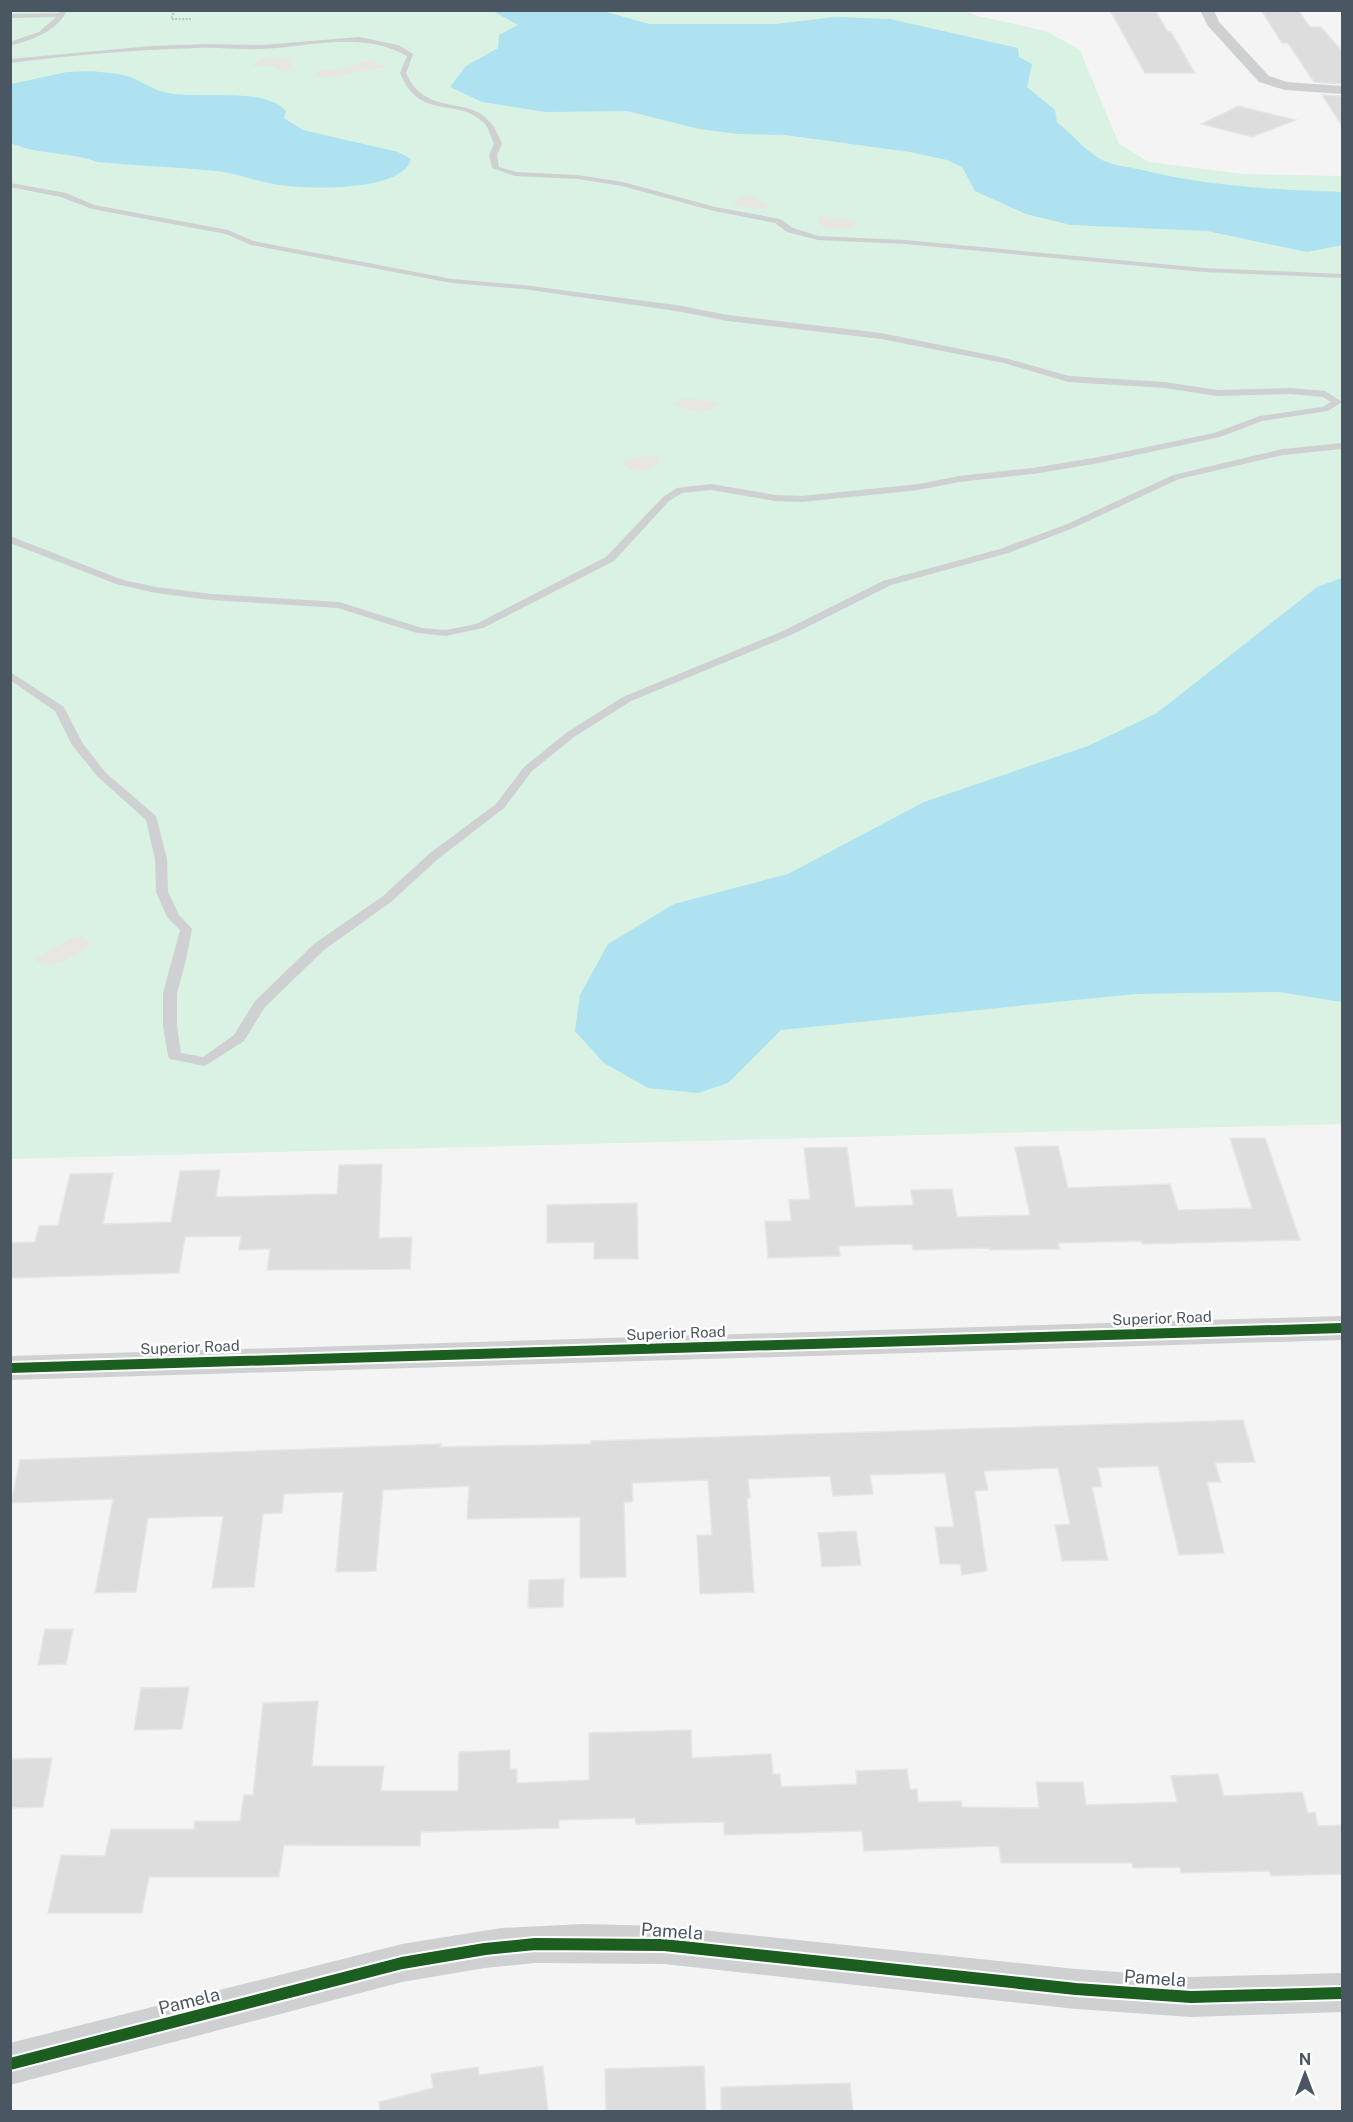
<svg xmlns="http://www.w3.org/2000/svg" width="1353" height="2122" font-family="'Public Sans',sans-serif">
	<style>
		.green { fill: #d9f2e3 }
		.sand { fill: #e7e6e1 }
		.water { fill: #aee2f0 }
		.building { fill: #ddddde; stroke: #e5e6e7; stroke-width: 1.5 }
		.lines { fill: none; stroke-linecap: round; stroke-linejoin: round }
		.path { stroke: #bcc7c4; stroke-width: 2; stroke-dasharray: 2 1.5; stroke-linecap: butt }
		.service { fill: #ced0d2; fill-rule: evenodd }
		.minor { fill: #ced0d2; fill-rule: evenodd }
		.cycleway-far1-casing { stroke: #fff; stroke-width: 14 }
		.cycleway-casing { stroke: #fff; stroke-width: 16 }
		.cycleway-far1 { stroke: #1b5e20; stroke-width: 10 }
		.cycleway { stroke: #1b5e20; stroke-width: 12 }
		.labels { text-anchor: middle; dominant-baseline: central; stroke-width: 5; stroke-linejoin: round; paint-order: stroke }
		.street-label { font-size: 15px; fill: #4a5661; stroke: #fff }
		.near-street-label { font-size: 18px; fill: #4a5661; stroke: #fff }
	</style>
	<rect width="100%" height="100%" fill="#f4f4f4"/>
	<path class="green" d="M11,11H964L978,16L1046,31L1080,50L1119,144L1149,162L1243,174L1342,176V1124L11,1159Z"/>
	<g class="sand">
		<path d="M286,58H292L290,63L292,69L282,72L274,67L252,66L261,59Z"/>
		<path d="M370,60L387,67L330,77H313C320,66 335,71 346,68C355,66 359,61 370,60Z"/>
		<path d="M748,195L770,205L762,209L732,206L742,196Z"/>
		<path d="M821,216L846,219L857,223L848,228L825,229L817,218Z"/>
		<path d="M686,398L715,402L717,405C705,416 689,410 675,405V402Z"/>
		<path d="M655,455L660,461C649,470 634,478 623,463L628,459Z"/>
		<path d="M82,936L89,942L87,948C69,955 56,973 34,960L71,938Z"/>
	</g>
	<g class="water">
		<path d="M493,11H603L649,24H777L834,17L890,19L1018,48L1019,57L1032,64L1027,87L1055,110L1057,122C1073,135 1084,150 1102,160C1114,166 1130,167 1142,170C1208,186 1275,190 1342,192V245L1307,252L1207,231L1071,225L1026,214L975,191L962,167L947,160L910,152L785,135L739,134L699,129L627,111L546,112L482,102L450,87L466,66L498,48L499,35L518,25Z"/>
		<path d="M93,71C105,73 119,73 130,77C141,81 152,89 164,92C196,100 264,86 286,111L284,118L303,130L398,152L411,159C403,191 315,189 288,186C264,184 240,174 216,171C177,167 137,166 97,162C68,151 41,156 11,143V84L67,72Z"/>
		<path d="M1342,578V1002L1279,992L1135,994L781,1030L728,1083L698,1093L648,1088L604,1063L575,1031L580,995L608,944L674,904L788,874L924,802L1088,746L1157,713L1317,587Z"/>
	</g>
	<g class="building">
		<path d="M1261,10H1298L1310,27H1321L1341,50L1342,49V84L1314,82L1288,43H1282Z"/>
		<path d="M1111,12H1156L1168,32H1171L1195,73H1145Z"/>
		<path d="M1322,95L1342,96V126Z"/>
		<path d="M1238,106L1296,120L1252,137L1201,124Z"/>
		<path d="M1230,1138H1265L1300,1240L1142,1244L1141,1241L1058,1243L1060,1249L989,1250V1248L913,1250L912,1244L839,1246L840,1256L768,1258L765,1221H791L789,1200L810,1199L804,1148L847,1147L855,1207L913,1205L911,1190L952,1189L957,1217L1030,1215L1015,1147L1058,1146L1068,1188L1170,1184L1178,1210L1252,1208Z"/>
		<path d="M382,1164L379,1238L412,1237L410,1269L267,1270L270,1249L239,1250L241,1236L185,1237L179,1273L10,1278V1243L35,1242L39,1226L58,1225L70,1174L113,1173L103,1224L171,1222L180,1171L220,1170L216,1197L337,1194L339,1165Z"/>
		<path d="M637,1203L638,1259H594V1242L547,1243V1205Z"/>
		<path d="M1243,1420L1255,1462L1215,1463L1221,1482H1207L1224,1553L1179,1555L1158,1466L1098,1468L1102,1487H1092L1108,1560L1062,1561L1055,1525L1070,1524L1058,1468L984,1471L988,1490L975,1491L987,1571L962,1575L960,1564H940L935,1527H954L945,1473L870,1475L873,1494L833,1496L830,1476L748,1479L750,1498H747L754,1592L700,1594L697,1535H712L708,1480L632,1483L633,1502H624L626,1577L580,1578V1517L467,1519L469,1486L383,1490L376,1571L336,1572L343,1492L284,1494L282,1513L263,1514L254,1587L212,1588L223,1516L148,1518L136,1592L95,1593L113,1499L11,1503L20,1460L441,1444L440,1447L591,1444V1441Z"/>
		<path d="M856,1531L861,1565L822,1567L818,1533Z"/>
		<path d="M564,1579L563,1607L528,1608L529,1580Z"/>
		<path d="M45,1629H73L66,1664L38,1665Z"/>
		<path d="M189,1687L182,1729L134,1730L141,1688Z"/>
		<path d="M318,1701L312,1766H384L381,1791H458L459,1752L510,1750V1769H517V1783L589,1780V1733L691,1730L692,1758L771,1754L773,1774H780L781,1787L857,1784L856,1771L907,1769L910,1789H917L918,1802L961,1801L962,1807L1039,1808L1036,1782H1083L1086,1805L1177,1802L1171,1776L1218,1774L1224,1796L1302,1792L1308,1813L1315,1812L1318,1826L1342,1825V1874L1271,1876L1269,1871L1181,1873L1180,1867L1133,1868L1132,1863H1001L999,1846L864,1851L862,1831L724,1835V1822L636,1824L635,1818L559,1820V1828L421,1832L420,1846L284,1845L279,1877H149L142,1913H48L61,1855L105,1856L111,1829H194L195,1821H240L244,1795H253L263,1703Z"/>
		<path d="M52,1758L43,1807L10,1808V1759Z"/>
		<path d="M543,2066L548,2112H380L379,2102L433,2088L431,2074L478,2067L479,2075Z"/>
		<path d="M704,2066L706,2112H606L605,2069Z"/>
		<path d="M850,2083L853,2112H721V2087Z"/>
	</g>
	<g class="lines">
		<path class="path" d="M175,10L171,19H191"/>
		<g class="service">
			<path d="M60,10H67C58,31 32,40 10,46V42L39,32L56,17L10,18V14L59,13Z"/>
			<path d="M359,37L398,45L413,54L406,73C426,118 468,94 491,123C496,129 499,137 502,144L497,155L499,167L516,172L578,175L623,182L715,207L780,219L793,228L818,236L905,240L1204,268L1342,274V278L1204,272L905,244L818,240L787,232L775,223L714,211L622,186L578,179L515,176L492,168L489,155L494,144C491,137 489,129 484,123C457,96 420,122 400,73L407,56C362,30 310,47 260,49C239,50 218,47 197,48C134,50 72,55 10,63V59L151,46L206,44L263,45Z"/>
			<path d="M10,183L66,193L94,205L228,230L253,241L452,279L523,285L676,305L728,315L881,333L1005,358L1069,376L1165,382L1217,390L1290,388L1325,391L1342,402L1328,411L1262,421L1220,437L1099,463L1033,474L959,482L919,490L802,502L775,501L711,490L682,493L669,501L614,561L483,628L446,636L417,633L338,608L211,600L156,593L116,584L10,543V536L123,580L156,587L211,594L339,602L422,628L446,630L476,624L606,557L663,497L677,488L711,484L775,495L802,496L919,484L959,476L1033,468L1099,457L1214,433L1260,416L1322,407L1331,402L1323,397L1290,394L1217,396L1165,388L1068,382L1004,363L881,339L728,321L676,311L523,289L452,283L251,245L226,234L92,209L61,197L10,187Z"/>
			<path d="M1342,443V449L1283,455L1179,479L1071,529L1008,553L891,585L791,635L631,701L574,737L532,771L504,808L438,859L391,902L324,950L265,1007L244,1041L205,1066L170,1059L168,1056L163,1026V993L180,930L167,917L156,892L155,859L146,820L98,777L72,745L55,711L10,680V672L64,707L83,744L106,773L156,816L167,859L168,892L179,915L192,929L186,960L177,993V1026L181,1053L203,1057L234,1035L255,1001L314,944L383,896L430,853L496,804L524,767L566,733L623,697L783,631L883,581L1000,549L1065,525L1173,475L1283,449Z"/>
		</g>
		<g class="minor">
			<path d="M1200,10H1214L1219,22L1269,76L1287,82L1342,86V94L1285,90L1259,82L1208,26Z"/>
			<path d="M1342,1316V1340L10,1380V1356Z"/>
			<path d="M583,1924L664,1926L1076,1969L1191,1977L1342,1973V2012L1191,2017L1076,2009L664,1964L535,1963L485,1968L402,1982L10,2085V2043L402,1944L501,1928Z"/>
		</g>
		<g class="cycleway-far1-casing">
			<path id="cycleway-far1" d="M10,1368L1342,1328"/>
		</g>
		<g class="cycleway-casing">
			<path id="cycleway" d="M10,2064L402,1963L485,1949L535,1944L664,1945L1076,1989L1191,1997L1342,1993"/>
		</g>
		<use href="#cycleway-far1" class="cycleway-far1"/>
		<use href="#cycleway" class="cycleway"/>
	</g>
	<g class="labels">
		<g class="street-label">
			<text transform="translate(1162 1318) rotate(-2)">Superior Road</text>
			<text transform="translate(676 1333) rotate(-2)">Superior Road</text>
			<text transform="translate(190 1347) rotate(-2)">Superior Road</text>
		</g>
		<g class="near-street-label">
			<text transform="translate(672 1931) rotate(4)">Pamela</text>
			<text transform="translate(1155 1978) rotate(4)">Pamela</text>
			<text transform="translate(189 2001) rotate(-14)">Pamela</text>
		</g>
	</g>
	<rect width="1353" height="2122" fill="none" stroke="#4a5661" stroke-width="24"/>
	<g transform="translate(1305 2074)" stroke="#ffffff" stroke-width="4.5" paint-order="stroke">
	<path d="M0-4.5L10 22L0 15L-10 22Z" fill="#4a5661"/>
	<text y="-9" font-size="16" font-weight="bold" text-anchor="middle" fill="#4a5661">N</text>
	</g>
</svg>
